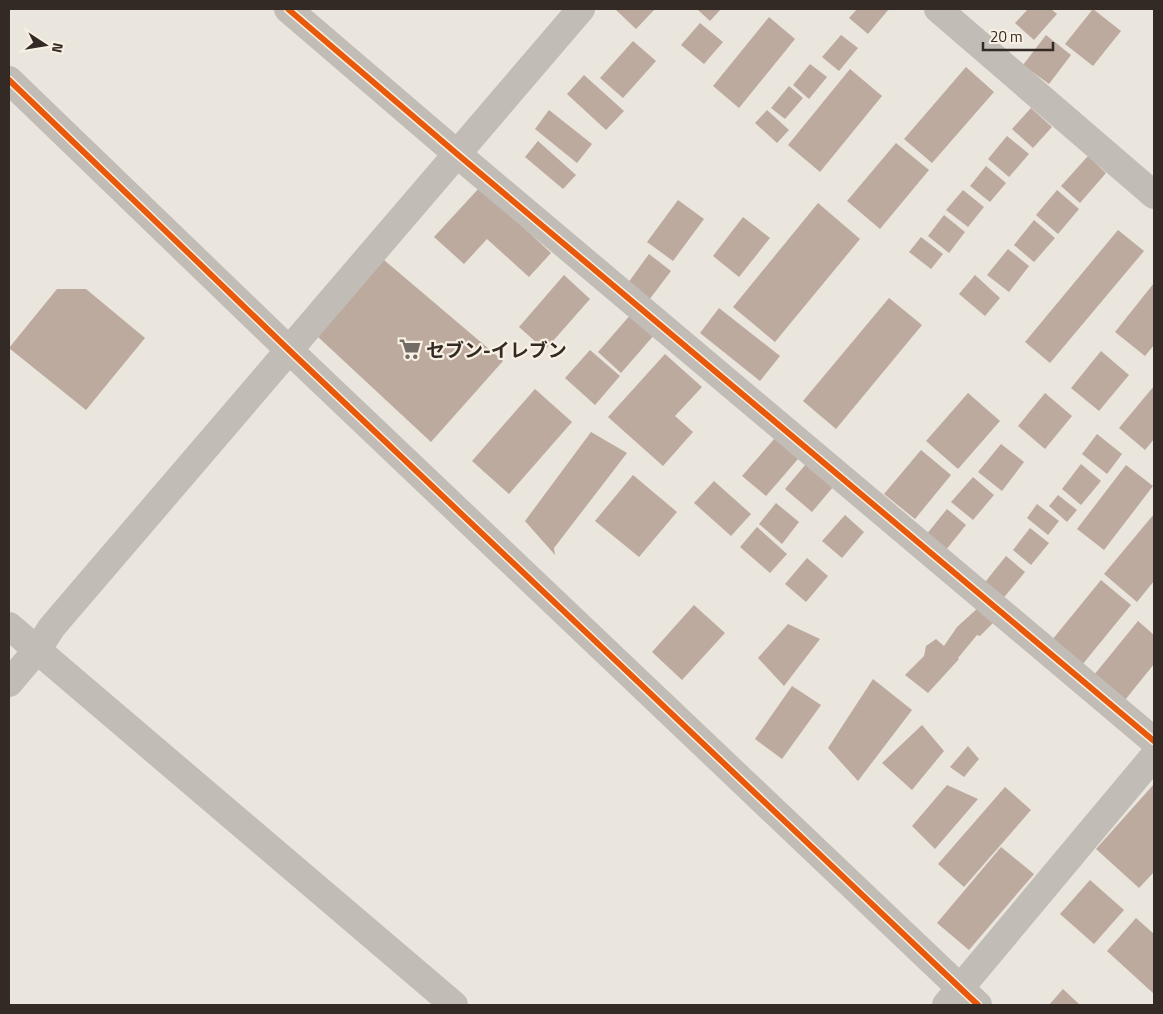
<svg xmlns="http://www.w3.org/2000/svg" width="1163" height="1014" font-family="'Titillium Web','Noto Sans JP',sans-serif">
	<style>
		.building { fill: #bdaa9f }
		.lines { fill: none; stroke-linecap: round; stroke-linejoin: round }
		.minor { stroke: #c2bcb6; stroke-width: 28 }
		.cycleway-casing { stroke: #f8f0e3; stroke-width: 9 }
		.cycleway { stroke: #e8590c; stroke-width: 6 }
		.labels { text-anchor: middle; dominant-baseline: central; stroke-width: 4.5; stroke-linejoin: round; paint-order: stroke }
		.poi-label { font-size: 19px; font-weight: bold; fill: #332a25; stroke: #f8f0e3; text-anchor: start }
	</style>
	<rect width="100%" height="100%" fill="#eae5dd"/>
	<g class="building">
		<path d="M615,9H655L636,29Z"/>
		<path d="M697,9H721L710,21Z"/>
		<path d="M857,9H889L868,34L849,18Z"/>
		<path d="M1028,9H1051L1057,14L1034,40L1015,23Z"/>
		<path d="M1093,9L1121,31L1093,66L1065,44Z"/>
		<path d="M769,17L795,39L739,108L713,86Z"/>
		<path d="M700,23L723,42L704,64L681,45Z"/>
		<path d="M841,35L858,48L839,71L822,57Z"/>
		<path d="M1046,35L1071,55L1049,84L1023,65Z"/>
		<path d="M633,41L656,61L623,98L600,78Z"/>
		<path d="M810,64L827,77L809,99L793,85Z"/>
		<path d="M966,67L994,92L932,163L904,139Z"/>
		<path d="M850,69L882,96L820,172L788,145Z"/>
		<path d="M584,75L624,111L606,130L567,94Z"/>
		<path d="M789,86L803,98L785,119L771,108Z"/>
		<path d="M1031,108L1052,127L1033,148L1012,129Z"/>
		<path d="M549,110L592,144L577,163L535,129Z"/>
		<path d="M767,110L789,130L777,143L755,123Z"/>
		<path d="M1007,136L1029,154L1009,177L988,159Z"/>
		<path d="M538,141L576,175L563,189L525,157Z"/>
		<path d="M896,143L929,170L880,229L847,201Z"/>
		<path d="M1088,156L1106,173L1080,203L1061,186Z"/>
		<path d="M986,166L1006,183L990,202L970,186Z"/>
		<path d="M480,187L551,253L529,277L487,239L464,264L434,237Z"/>
		<path d="M963,190L984,207L968,227L946,210Z"/>
		<path d="M1057,190L1079,209L1058,234L1036,215Z"/>
		<path d="M678,200L704,219L673,261L647,242Z"/>
		<path d="M818,203L860,239L775,342L733,307Z"/>
		<path d="M944,215L965,232L949,253L928,236Z"/>
		<path d="M743,217L770,238L739,277L713,256Z"/>
		<path d="M1034,220L1055,238L1034,262L1014,245Z"/>
		<path d="M1118,230L1144,251L1050,363L1025,342Z"/>
		<path d="M921,237L943,254L931,269L909,252Z"/>
		<path d="M1008,249L1029,266L1009,292L987,275Z"/>
		<path d="M649,254L671,271L649,300L628,283Z"/>
		<path d="M384,260L503,361L431,442L317,336Z"/>
		<path d="M564,275L590,299L545,350L519,327Z"/>
		<path d="M975,275L1000,298L985,316L959,294Z"/>
		<path d="M1154,283V345L1145,356L1115,332Z"/>
		<path d="M57,289H86L145,338L86,410L9,348Z"/>
		<path d="M889,298L922,325L836,429L803,401Z"/>
		<path d="M719,308L780,356L760,381L700,333Z"/>
		<path d="M632,313L655,334L621,373L598,352Z"/>
		<path d="M590,350L620,376L595,405L565,378Z"/>
		<path d="M1101,351L1129,375L1099,411L1071,388Z"/>
		<path d="M665,354L702,387L675,416L693,432L663,466L608,417Z"/>
		<path d="M1154,386V439L1145,450L1119,428Z"/>
		<path d="M535,389L572,422L509,494L472,461Z"/>
		<path d="M968,393L1000,421L958,469L926,441Z"/>
		<path d="M1045,393L1072,416L1045,449L1018,426Z"/>
		<path d="M591,432L627,453L554,548L555,555L525,521Z"/>
		<path d="M1097,434L1122,454L1107,474L1082,454Z"/>
		<path d="M775,438L798,459L766,496L742,476Z"/>
		<path d="M1001,444L1024,462L1002,491L978,472Z"/>
		<path d="M921,450L951,475L915,519L884,494Z"/>
		<path d="M806,464L833,487L812,512L785,489Z"/>
		<path d="M1081,464L1101,481L1081,505L1062,489Z"/>
		<path d="M1126,465L1153,486L1104,550L1077,529Z"/>
		<path d="M633,475L677,512L639,557L595,521Z"/>
		<path d="M973,477L994,495L973,520L951,502Z"/>
		<path d="M714,481L751,514L731,536L694,503Z"/>
		<path d="M1058,495L1077,510L1067,522L1049,506Z"/>
		<path d="M776,503L799,522L782,544L759,524Z"/>
		<path d="M1037,504L1059,521L1048,535L1027,518Z"/>
		<path d="M947,509L966,525L945,551L926,535Z"/>
		<path d="M1154,514V581L1137,602L1104,574Z"/>
		<path d="M845,515L864,532L842,558L822,541Z"/>
		<path d="M757,527L787,554L770,573L740,547Z"/>
		<path d="M1030,528L1049,543L1031,565L1013,550Z"/>
		<path d="M1006,556L1025,572L1001,601L982,586Z"/>
		<path d="M807,558L828,576L806,602L785,584Z"/>
		<path d="M1101,580L1131,605L1082,665L1052,640Z"/>
		<path d="M694,605L725,633L682,680L652,652Z"/>
		<path d="M979,607L996,620L980,636L977,635L958,658L959,659L928,693L905,675L924,656L926,646L936,639L944,646L957,627Z"/>
		<path d="M1138,621L1154,635V664L1125,700L1094,675Z"/>
		<path d="M788,624L820,639L784,686L758,658Z"/>
		<path d="M873,679L912,710L858,781L828,748Z"/>
		<path d="M792,686L821,705L782,759L755,739Z"/>
		<path d="M922,725L944,751L912,790L882,763Z"/>
		<path d="M968,746L979,759L964,777L950,767Z"/>
		<path d="M1154,784V872L1139,888L1096,849Z"/>
		<path d="M947,785L978,799L935,849L912,826Z"/>
		<path d="M1005,787L1031,810L964,887L938,864Z"/>
		<path d="M1001,847L1034,874L969,950L937,923Z"/>
		<path d="M1090,880L1124,910L1094,944L1060,914Z"/>
		<path d="M1136,918L1154,934V994L1107,951Z"/>
		<path d="M1063,989L1080,1005H1049Z"/>
	</g>
	<g class="lines">
		<g class="minor">
			<path d="M288,9L456,153L1154,741"/>
			<path d="M938,9L1154,195"/>
			<path d="M9,80L290,351L978,1005"/>
			<path d="M9,626L454,1005"/>
			<path d="M9,683L37,650L52,627L581,9"/>
			<path d="M946,1005L1154,756"/>
		</g>
		<g class="cycleway-casing">
			<g id="cycleway">
				<path d="M288,9L456,153L1154,741"/>
				<path d="M9,80L290,351L978,1005"/>
			</g>
		</g>
		<use href="#cycleway" class="cycleway"/>
	</g>
	<defs>
		<g id="supermarket-bare" transform="scale(1.725)"><path d="M-6-5.5h2.5l.6 2H6L4.5 2H-2.5L-4.4-4H-6ZM-1.5 3.2a1.3 1.3 0 1 0 .1 0ZM3 3.2a1.3 1.3 0 1 0 .1 0Z" fill="#736b65" stroke="#f8f0e3" stroke-width="2.5" paint-order="stroke"/></g>
	</defs>
	<g fill-rule="evenodd">
		<use href="#supermarket-bare" x="410" y="349"/>
	</g>
	<g class="labels">
		<g class="poi-label">
			<text x="426" y="349">セブン-イレブン</text>
		</g>
	</g>
	<rect width="1163" height="1014" fill="none" stroke="#332a25" stroke-width="20"/>
	<g transform="translate(45 45) rotate(102)" stroke="#f8f0e3" stroke-width="4" paint-order="stroke">
	<path d="M0-4L9 19L0 12L-9 19Z" fill="#332a25"/>
	<text y="-8" font-size="14" font-weight="bold" text-anchor="middle" fill="#332a25">N</text>
	</g>
	<path d="M983 42v8h70v-8" fill="none" stroke="#332a25" stroke-width="2.5"/>
	<text x="990" y="42" font-size="15" fill="#332a25" stroke="#f8f0e3" stroke-width="4" paint-order="stroke">20 m</text>
</svg>
